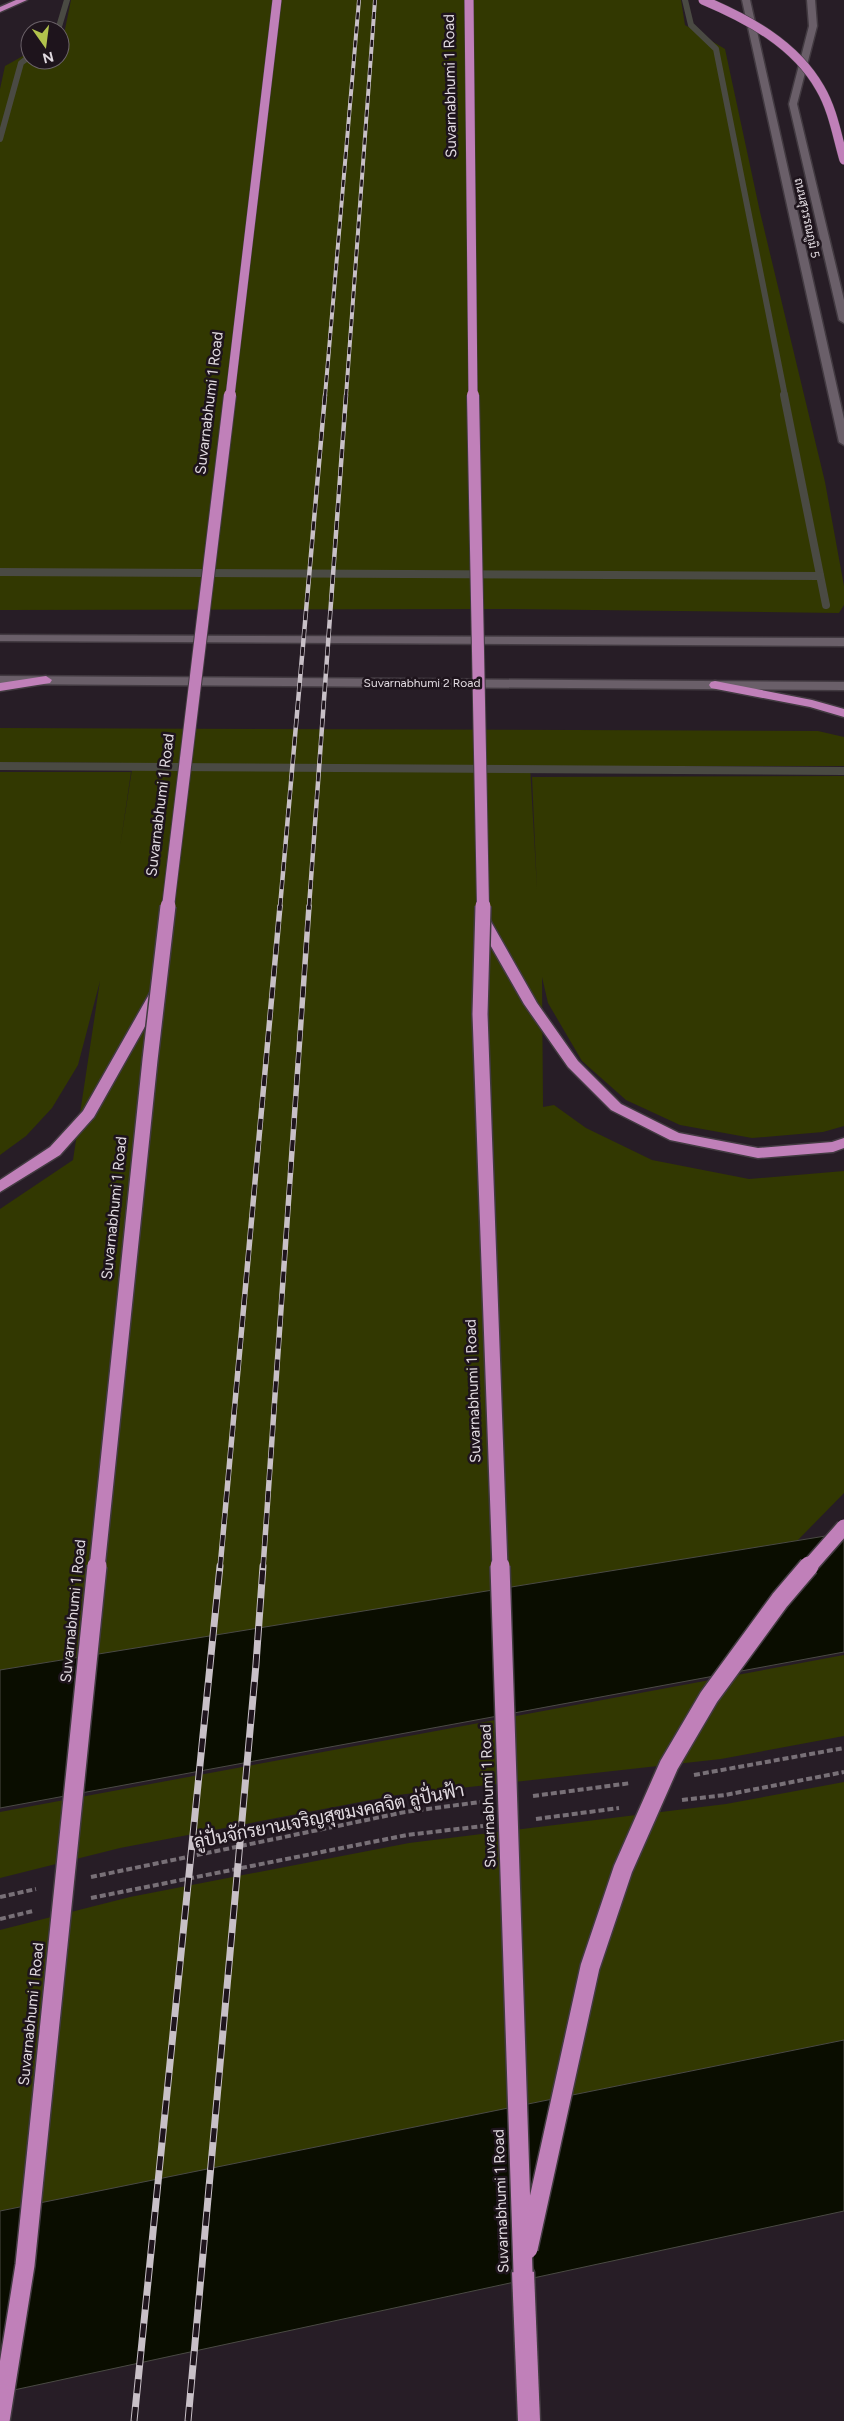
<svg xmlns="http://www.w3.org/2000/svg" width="844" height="2421" font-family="Figtree,Sarabun,sans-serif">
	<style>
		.green { fill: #323801 }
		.water { fill: #0a0d00; stroke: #4a4a43 }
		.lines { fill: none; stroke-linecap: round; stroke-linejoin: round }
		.stream-far1 { stroke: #4a4a43; stroke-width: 6 }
		.stream { stroke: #4a4a43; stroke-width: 8 }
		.street-casing { stroke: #423a41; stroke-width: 3 }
		.highway-casing { stroke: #423a41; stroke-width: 3 }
		.path { stroke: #787077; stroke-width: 4; stroke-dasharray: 6 3; stroke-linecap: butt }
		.street { fill: #6a5f69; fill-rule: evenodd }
		.highway { fill: #c080b9; fill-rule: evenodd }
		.rail-far3-casing { stroke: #c8c0c7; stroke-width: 4 }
		.rail-far2-casing { stroke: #c8c0c7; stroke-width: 4.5 }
		.rail-far1-casing { stroke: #c8c0c7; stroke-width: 5.5 }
		.rail-casing { stroke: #c8c0c7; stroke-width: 7 }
		.rail-far3 { stroke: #1e141c; stroke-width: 2.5; stroke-dasharray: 7; stroke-linecap: butt }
		.rail-far2 { stroke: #1e141c; stroke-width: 3; stroke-dasharray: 9; stroke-linecap: butt }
		.rail-far1 { stroke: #1e141c; stroke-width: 4; stroke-dasharray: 11; stroke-linecap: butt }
		.rail { stroke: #1e141c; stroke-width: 5; stroke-dasharray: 14; stroke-linecap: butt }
		.highway-bridge-far3-casing { stroke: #423a41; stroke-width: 10; stroke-linecap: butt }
		.highway-bridge-far2-casing { stroke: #423a41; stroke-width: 14; stroke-linecap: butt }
		.highway-bridge-far1-casing { stroke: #423a41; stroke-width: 18; stroke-linecap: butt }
		.highway-bridge-casing { stroke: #423a41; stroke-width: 22; stroke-linecap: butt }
		.highway-bridge-far3 { stroke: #c080b9; stroke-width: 9 }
		.highway-bridge-far2 { stroke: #c080b9; stroke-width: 12 }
		.highway-bridge-far1 { stroke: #c080b9; stroke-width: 15 }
		.highway-bridge { stroke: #c080b9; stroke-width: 19 }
		.labels { text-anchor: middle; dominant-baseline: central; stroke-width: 5; stroke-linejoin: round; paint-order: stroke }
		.far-street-label { font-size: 12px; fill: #e1dae0; stroke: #1e141c }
		.street-label { font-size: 15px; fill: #e1dae0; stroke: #1e141c }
		.near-street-label { font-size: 18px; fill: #e1dae0; stroke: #1e141c }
	</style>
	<rect width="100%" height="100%" fill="#271d26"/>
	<g class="green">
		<path d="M71,0H681L685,25L725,49L760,212L825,482L844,586V605L839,613L502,609L0,610V89L5,66L30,52V60H60V36L64,34Z"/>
		<path d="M0,728L818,731L844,737V766H530L537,889L532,777L844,776V1126L823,1132L752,1138L680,1125L626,1100L582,1061L548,1003L542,977L543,1107L554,1105L586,1128L652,1160L749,1179L844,1171V1493L797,1541L0,1670V1209L73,1160L100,981L78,1065L52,1108L26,1136L0,1155V772H131L120,847L133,763L0,762Z"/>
		<path d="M844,1655V1736L721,1759L397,1795L120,1848L0,1878V1812Z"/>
		<path d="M844,1782V2040L0,2211V1930L130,1897L409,1843L726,1804Z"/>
	</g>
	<g class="water">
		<path d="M844,1533V1652L0,1808V1670Z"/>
		<path d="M844,2040V2211L0,2393V2211Z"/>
	</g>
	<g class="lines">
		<g class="stream-far1">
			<path d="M685,0L691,25L716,49L785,396"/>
			<path d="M58,30L67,0"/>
			<path d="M0,139L21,63L30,56"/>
		</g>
		<g class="stream">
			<path d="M784,395L826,605"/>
			<path d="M0,572L820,576"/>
			<path d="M0,766L844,771"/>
		</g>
		<g class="street-casing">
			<g id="street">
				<path d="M742,0H750L844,419V445L839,442Z"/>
				<path d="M807,0H815L817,26L797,104L844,300V323L839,320L789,104L809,26Z"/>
				<path d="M0,635L844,638V646L0,641Z"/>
				<path d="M0,676L844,682V690L0,684Z"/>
			</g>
		</g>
		<g class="highway-casing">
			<g id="highway">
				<path d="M16,0H27L0,12V7Z"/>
				<path d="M46,676L52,680L50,683L0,691V683Z"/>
				<path d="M715,681L812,700L844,709V717L810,707L711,688L709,685L711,682Z"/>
				<path d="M483,916L490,920L537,1003L578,1061L621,1104L679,1133L758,1148L832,1142L844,1138V1148L833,1152L758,1158L670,1140L611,1110L568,1067L524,1004L476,920Z"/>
				<path d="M158,987L165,991L94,1117L60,1155L0,1192V1180L50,1147L83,1111L151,991Z"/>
				<path d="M523,2262L531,2265L534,2272L540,2421H518L512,2272L515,2265Z"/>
			</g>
		</g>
		<g class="path">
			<path d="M694,1775L844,1748"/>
			<path d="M533,1796L631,1783"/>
			<path d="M682,1800L725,1795L844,1772"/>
			<path d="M536,1819L619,1808"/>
			<path d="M91,1877L405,1812L480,1802"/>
			<path d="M0,1897L36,1889"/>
			<path d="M91,1898L407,1835L483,1826"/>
			<path d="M0,1919L33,1911"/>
		</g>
		<use href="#street" class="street"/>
		<use href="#highway" class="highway"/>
		<g class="rail-far3-casing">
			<g id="rail-far3">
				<path d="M325,396L359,0"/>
				<path d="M346,396L375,0"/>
			</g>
		</g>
		<g class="rail-far2-casing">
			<g id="rail-far2">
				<path d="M280,907L325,395"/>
				<path d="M309,907L346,395"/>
			</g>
		</g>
		<g class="rail-far1-casing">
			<g id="rail-far1">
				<path d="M220,1568L280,906"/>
				<path d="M263,1568L309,906"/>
			</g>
		</g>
		<g class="rail-casing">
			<g id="rail">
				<path d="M134,2421L220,1566"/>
				<path d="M188,2421L256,1664L263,1566"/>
			</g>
		</g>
		<use href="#rail-far3" class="rail-far3"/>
		<use href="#rail-far2" class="rail-far2"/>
		<use href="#rail-far1" class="rail-far1"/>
		<use href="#rail" class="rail"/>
		<g class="highway-bridge-far3-casing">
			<g id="highway-bridge-far3">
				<path d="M469,0L473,396"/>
				<path d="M703,0C748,19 795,44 820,88C833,110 837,136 844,160"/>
				<path d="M230,396L277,0"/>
			</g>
		</g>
		<g class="highway-bridge-far2-casing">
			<g id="highway-bridge-far2">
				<path d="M473,395L483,907"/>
				<path d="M168,907L230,395"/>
			</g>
		</g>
		<g class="highway-bridge-far1-casing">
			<g id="highway-bridge-far1">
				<path d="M483,906L480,1014L500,1568"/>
				<path d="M97,1568L150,1060L168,906"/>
				<path d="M808,1568L844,1527"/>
			</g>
		</g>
		<g class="highway-bridge-casing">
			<g id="highway-bridge">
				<path d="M500,1566L523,2272"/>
				<path d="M528,2249L590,1967L623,1869L669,1765L709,1697L780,1600L809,1566"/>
				<path d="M0,2421L25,2265L97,1566"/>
			</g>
		</g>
		<use href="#highway-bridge-far3" class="highway-bridge-far3"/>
		<use href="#highway-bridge-far2" class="highway-bridge-far2"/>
		<use href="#highway-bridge-far1" class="highway-bridge-far1"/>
		<use href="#highway-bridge" class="highway-bridge"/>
	</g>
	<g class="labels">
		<g class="far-street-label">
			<text transform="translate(807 218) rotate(78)">ถนนสุวรรณภูมิ 5</text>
			<text x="422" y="683">Suvarnabhumi 2 Road</text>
		</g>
		<g class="street-label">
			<text transform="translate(450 86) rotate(-91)">Suvarnabhumi 1 Road</text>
			<text transform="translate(209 403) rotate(-83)">Suvarnabhumi 1 Road</text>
			<text transform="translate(160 805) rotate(-83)">Suvarnabhumi 1 Road</text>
			<text transform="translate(114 1208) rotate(-84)">Suvarnabhumi 1 Road</text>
			<text transform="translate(473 1391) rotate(-92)">Suvarnabhumi 1 Road</text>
			<text transform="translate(73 1611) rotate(-84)">Suvarnabhumi 1 Road</text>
			<text transform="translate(488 1796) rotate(-92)">Suvarnabhumi 1 Road</text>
			<text transform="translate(31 2014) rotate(-84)">Suvarnabhumi 1 Road</text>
			<text transform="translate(501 2201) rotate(-92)">Suvarnabhumi 1 Road</text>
		</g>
		<g class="near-street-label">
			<text transform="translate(329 1816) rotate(-11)">ลู่ปั่นจักรยานเจริญสุขมงคลจิต ลู่ปั่นฟ้า</text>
		</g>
	</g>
	<g transform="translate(45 45) rotate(166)"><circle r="24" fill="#1e141c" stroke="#6c636a"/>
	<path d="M0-4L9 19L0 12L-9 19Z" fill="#b2c34c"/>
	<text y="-8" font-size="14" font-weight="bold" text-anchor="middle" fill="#e1dae0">N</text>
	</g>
</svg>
